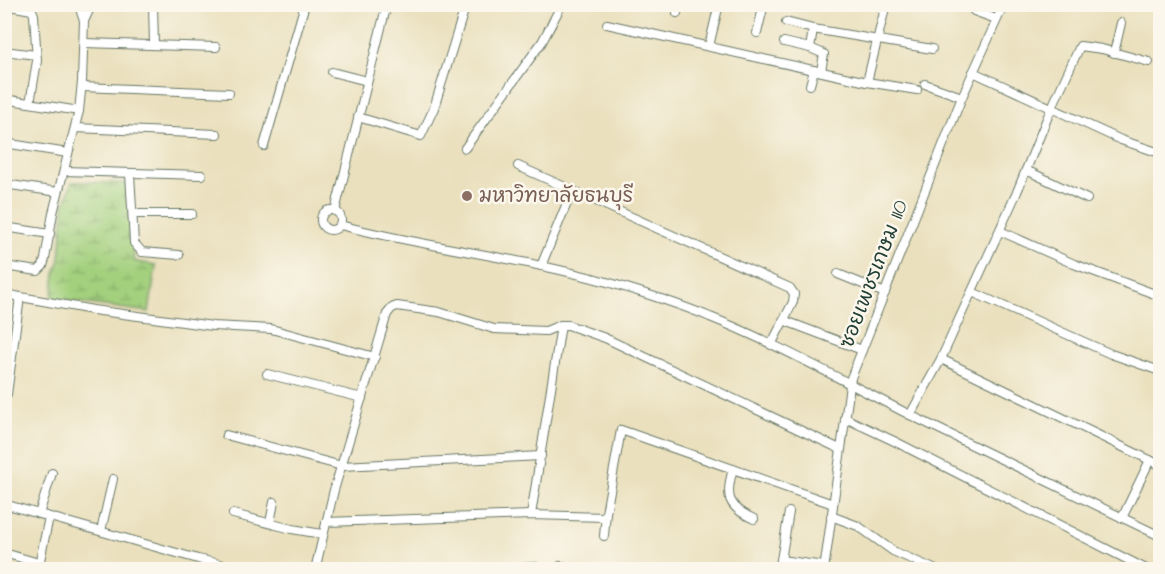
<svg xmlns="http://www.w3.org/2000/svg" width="1165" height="574" font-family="'Architects Daughter','Playpen Sans Thai',sans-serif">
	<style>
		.wetland { fill: url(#wetland-marsh); stroke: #618658; stroke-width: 1.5 }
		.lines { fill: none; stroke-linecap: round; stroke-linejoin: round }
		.street-casing { stroke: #667664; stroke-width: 10 }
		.street { stroke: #fff; stroke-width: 8 }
		.education-dot { fill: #8d6e63; stroke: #fbf7ec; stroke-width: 2 }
		.labels { text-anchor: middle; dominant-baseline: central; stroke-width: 5; stroke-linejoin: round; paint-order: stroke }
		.education-label { font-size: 20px; fill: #785e54; stroke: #fbf7ec; text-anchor: start }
		.street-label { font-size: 20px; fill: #1f3d34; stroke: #fbf7ec }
	</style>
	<defs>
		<pattern id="wetland-marsh" width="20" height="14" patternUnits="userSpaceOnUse" patternTransform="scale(1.5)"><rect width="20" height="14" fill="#a3d07d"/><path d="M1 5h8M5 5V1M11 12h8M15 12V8" fill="none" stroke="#84aa67"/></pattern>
	</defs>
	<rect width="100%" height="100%" fill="#fbf7ec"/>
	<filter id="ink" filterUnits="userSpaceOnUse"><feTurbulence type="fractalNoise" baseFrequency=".0167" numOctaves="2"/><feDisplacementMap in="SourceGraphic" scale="12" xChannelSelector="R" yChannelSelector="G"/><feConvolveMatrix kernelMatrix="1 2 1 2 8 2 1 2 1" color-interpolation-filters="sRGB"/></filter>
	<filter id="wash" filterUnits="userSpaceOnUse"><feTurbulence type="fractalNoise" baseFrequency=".008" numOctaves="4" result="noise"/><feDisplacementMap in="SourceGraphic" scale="24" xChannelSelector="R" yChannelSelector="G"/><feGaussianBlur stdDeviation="1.35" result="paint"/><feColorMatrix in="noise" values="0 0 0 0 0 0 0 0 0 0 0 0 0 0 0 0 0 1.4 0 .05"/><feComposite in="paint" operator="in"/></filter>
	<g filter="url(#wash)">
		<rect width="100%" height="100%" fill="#eae0bd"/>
		<path class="wetland" d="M72,182L128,183L134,261L156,265L149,312L52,299L55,274L60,259L64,206Z"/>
	</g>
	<g filter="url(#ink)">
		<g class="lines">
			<g class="street-casing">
				<g id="street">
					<path d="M83,4L81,12L84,21L92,4"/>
					<path d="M153,4L154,45"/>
					<path d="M968,4L974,11L996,19"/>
					<path d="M989,4L1002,8"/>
					<path d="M4,5L32,10L34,15L37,61L30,103"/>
					<path d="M677,13L679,4"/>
					<path d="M786,22L813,29"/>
					<path d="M607,24L867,82L917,90"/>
					<path d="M757,33L764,4"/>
					<path d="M784,42L810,48"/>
					<path d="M84,43L216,47"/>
					<path d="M709,46L719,4"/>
					<path d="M4,51L36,55"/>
					<path d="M1114,53L1121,23"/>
					<path d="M821,71L824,54L810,48L813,29L932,49"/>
					<path d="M332,72L367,81"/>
					<path d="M973,72L1121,140L1160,153"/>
					<path d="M867,82L886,4"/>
					<path d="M925,84L962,97"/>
					<path d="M810,85L814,70"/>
					<path d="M82,87L229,93"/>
					<path d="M4,99L79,111"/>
					<path d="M358,117L421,136L434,108L466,4"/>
					<path d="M75,128L217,134"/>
					<path d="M4,143L68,153"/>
					<path d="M264,146L305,4"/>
					<path d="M465,148L542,42L562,4"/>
					<path d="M518,166L790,288L794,294L793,302L771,345"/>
					<path d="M1026,170L1087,199"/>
					<path d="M64,171L202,175"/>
					<path d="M130,174L134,243L142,252L179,255"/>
					<path d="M4,184L58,192"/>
					<circle cx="331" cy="220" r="10"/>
					<path d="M335,211L387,4"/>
					<path d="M133,214H192"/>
					<path d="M340,225C428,248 519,257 607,282C641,292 677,303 710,317C778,344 845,382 910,415L941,359L1017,192L1048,116L1080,46L1102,49L1149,62"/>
					<path d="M4,227L50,234"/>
					<path d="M1000,231L1074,264L1160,296"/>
					<path d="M4,266L38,271L43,266L45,259L53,213L79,111L82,82L84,21"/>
					<path d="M541,266L572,191"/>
					<path d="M838,274L885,293"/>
					<path d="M972,292L1111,354L1160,371"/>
					<path d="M4,294L93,310L213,326L271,329L375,357"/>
					<path d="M783,320L862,350"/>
					<path d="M941,359L1160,465"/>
					<path d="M267,374L362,398"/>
					<path d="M4,398L7,394L20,297"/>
					<path d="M910,415L1160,536"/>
					<path d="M845,418L894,441L1148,570"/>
					<path d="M4,423V428"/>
					<path d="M226,435L342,466L541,456"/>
					<path d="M733,469C725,496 727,507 754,519"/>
					<path d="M4,504L198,559L244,570"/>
					<path d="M39,514L52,473"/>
					<path d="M233,514L292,529L322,534"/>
					<path d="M531,515L561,325"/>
					<path d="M831,516L858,526L893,551L936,570"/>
					<path d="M1122,518L1150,460"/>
					<path d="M326,522L531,515L605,517"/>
					<path d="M270,523L274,502"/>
					<path d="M101,531L113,479"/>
					<path d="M604,536L606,513L621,430L833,504"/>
					<path d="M4,553L39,563"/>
					<path d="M781,560L789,512"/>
					<path d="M560,566L588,570"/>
					<path d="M38,570L49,517"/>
					<path d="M315,570L334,490L387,314L392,308L397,306L439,312L494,329L546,331L561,325H568L605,338L840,449"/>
					<path d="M496,570L536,567"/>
					<path d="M779,570L781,560L824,566"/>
					<path d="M824,570L851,378L962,97L1004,4"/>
				</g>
			</g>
			<use href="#street" class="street"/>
		</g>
	</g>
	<circle class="education-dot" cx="467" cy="196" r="6"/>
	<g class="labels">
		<g class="education-label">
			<text x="479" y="196">มหาวิทยาลัยธนบุรี</text>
		</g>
		<g class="street-label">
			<text transform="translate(874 274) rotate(-69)">ซอยเพชรเกษม 110</text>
		</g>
	</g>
	<rect width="1165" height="574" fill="none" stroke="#fbf7ec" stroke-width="24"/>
</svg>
